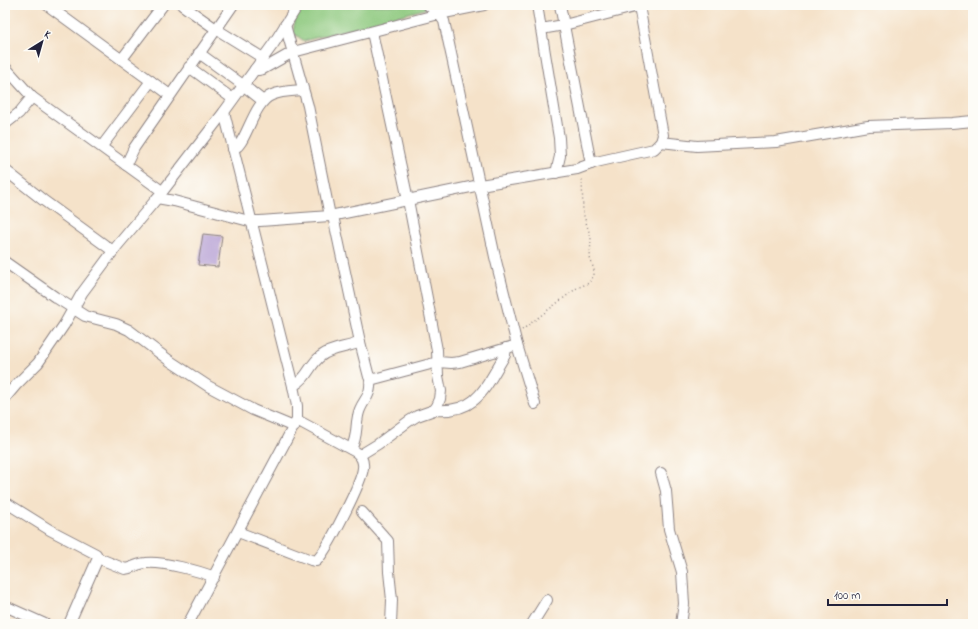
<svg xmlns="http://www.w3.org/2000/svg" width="978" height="629" font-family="'Indie Flower',sans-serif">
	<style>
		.green { fill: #8ec97f; stroke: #58765d }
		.building { fill: #b39cd3 }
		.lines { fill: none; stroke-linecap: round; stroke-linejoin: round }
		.minor-casing { stroke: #8c8282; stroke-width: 12 }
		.path { stroke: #8c8282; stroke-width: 1.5; stroke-dasharray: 1 3; stroke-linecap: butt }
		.minor { stroke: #fff; stroke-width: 10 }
	</style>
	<rect width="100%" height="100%" fill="#fdfcf7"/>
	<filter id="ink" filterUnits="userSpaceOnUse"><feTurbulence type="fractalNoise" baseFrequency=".025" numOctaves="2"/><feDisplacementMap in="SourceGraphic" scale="8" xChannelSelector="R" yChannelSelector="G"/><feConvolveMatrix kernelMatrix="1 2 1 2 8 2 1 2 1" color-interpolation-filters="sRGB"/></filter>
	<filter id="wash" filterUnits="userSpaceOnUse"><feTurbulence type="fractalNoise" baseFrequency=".012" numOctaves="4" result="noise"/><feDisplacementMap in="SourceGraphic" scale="16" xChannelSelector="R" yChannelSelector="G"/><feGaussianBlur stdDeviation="0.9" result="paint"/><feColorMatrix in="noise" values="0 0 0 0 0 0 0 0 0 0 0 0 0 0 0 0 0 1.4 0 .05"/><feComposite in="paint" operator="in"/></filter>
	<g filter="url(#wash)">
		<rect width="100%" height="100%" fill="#f5e2c9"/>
		<path class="green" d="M303,5H426L425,9L304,41L293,33L295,18Z"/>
		<g id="blocks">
			<path class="building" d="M203,234L222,236L218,267L198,265Z"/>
		</g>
	</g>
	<g filter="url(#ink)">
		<use href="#blocks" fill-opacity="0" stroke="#8c8282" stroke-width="1"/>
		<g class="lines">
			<g class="minor-casing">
				<g id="minor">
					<path d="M47,5L170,95"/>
					<path d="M182,5L216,29L263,58"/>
					<path d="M428,5L439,14L444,21L495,257L517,345L535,404"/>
					<path d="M537,5L559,138L560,156L556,173"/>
					<path d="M560,5L591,164"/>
					<path d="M285,25L308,106L330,216"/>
					<path d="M541,29L564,25L642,5"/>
					<path d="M199,53L243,85L263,101"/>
					<path d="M122,59L163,5"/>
					<path d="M5,67L32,97"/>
					<path d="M189,67L233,99"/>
					<path d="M255,69L258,70L263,69L293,52L439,14L484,5"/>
					<path d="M5,124L19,113L32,97L162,191"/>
					<path d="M661,142L697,146L776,142L868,126L952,123L973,121"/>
					<path d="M102,146L151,81"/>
					<path d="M233,149L238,146L241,142C249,130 257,100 272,95C281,91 293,91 303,90"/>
					<path d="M126,165L134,148L233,5"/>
					<path d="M5,170L43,200L113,251"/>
					<path d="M157,198L174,201L249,221H260L330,216L480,185L577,169L596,162L654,149L661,142L663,135L639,6"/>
					<path d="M5,262L55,297L85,316L116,324L129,330L170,361L208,386L253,410L294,427"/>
					<path d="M360,342L369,377L374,379L438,362L451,363L460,362L517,345"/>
					<path d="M293,386C309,377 309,365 321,356C332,347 348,348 360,342L333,216"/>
					<path d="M5,398L16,385L38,363L64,325L82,293L117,246L159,196L224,112L274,43L298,5"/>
					<path d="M434,410C478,414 485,387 505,355L506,348"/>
					<path d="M351,449C358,435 355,430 358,416C361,399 372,400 370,378"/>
					<path d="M360,455L378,444L409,421L417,416L434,410L437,406L440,399L441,391L438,376L437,350L408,200L372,32"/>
					<path d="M661,473L666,491L669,529L682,572L684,604L681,624"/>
					<path d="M5,502L50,530L96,554L98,558L69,624"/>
					<path d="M362,512L388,541L389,572L392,600L391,624"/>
					<path d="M238,532L311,560L316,561C326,553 362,482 363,468C364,461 361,456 356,452L297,420"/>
					<path d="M98,558L125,569C132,568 139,563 146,563C161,561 200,571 214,577"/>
					<path d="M5,606L45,624"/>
					<path d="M188,624L297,420V406L293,386L224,112"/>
					<path d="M532,624L547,600"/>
				</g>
			</g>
			<path class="path" d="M522,330L565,297L577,288L589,283L594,275V270L590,258L591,238L583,213L582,177"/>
			<use href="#minor" class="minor"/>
		</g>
	</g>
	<rect width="978" height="629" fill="none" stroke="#fdfcf7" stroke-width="20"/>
	<g transform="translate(42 42) rotate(37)" stroke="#fdfcf7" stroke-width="3" paint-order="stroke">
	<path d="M0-3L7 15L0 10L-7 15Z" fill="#22223b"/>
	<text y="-6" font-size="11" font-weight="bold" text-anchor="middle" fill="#22223b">K</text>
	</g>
	<path d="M828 599v6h119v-6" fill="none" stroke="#22223b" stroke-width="2"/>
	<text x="834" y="599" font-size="12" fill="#22223b" stroke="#fdfcf7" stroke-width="3" paint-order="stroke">100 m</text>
</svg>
